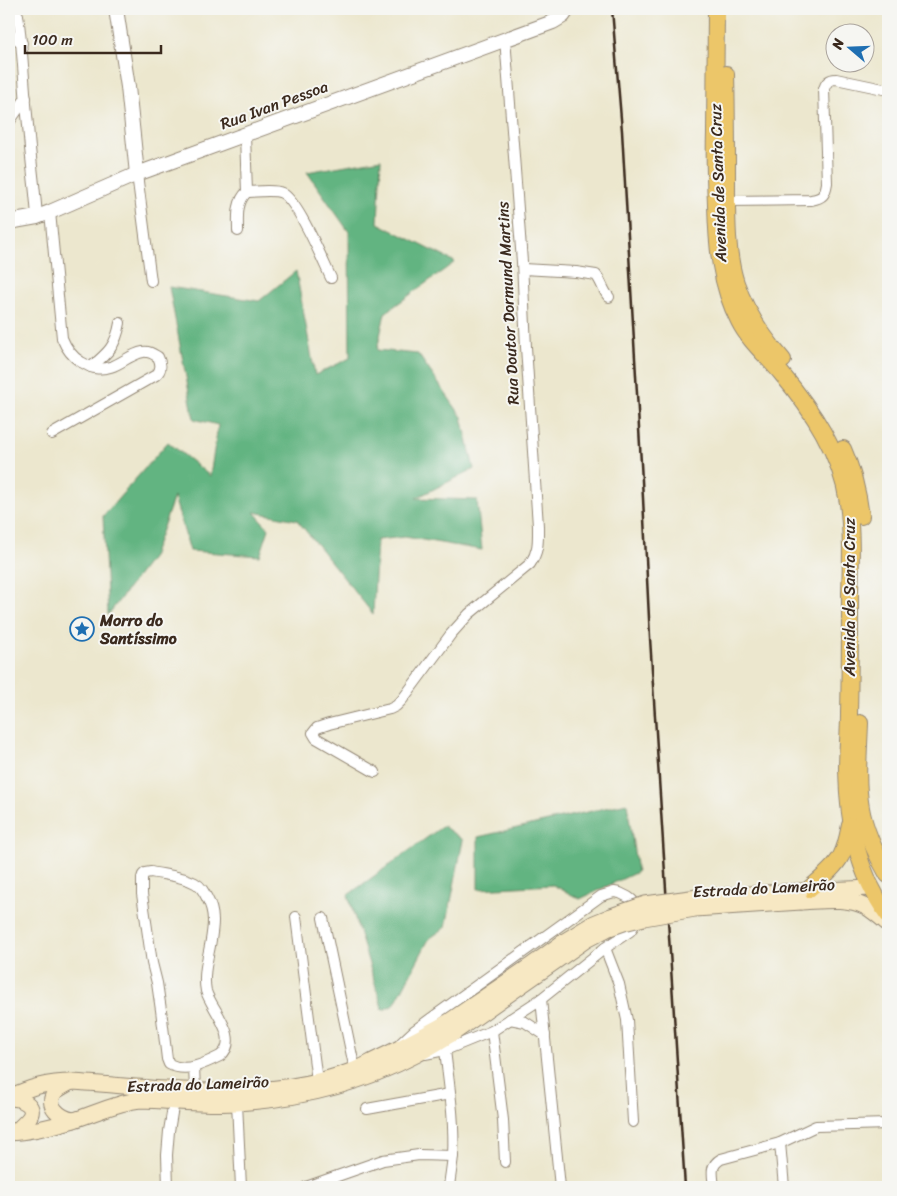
<svg xmlns="http://www.w3.org/2000/svg" width="897" height="1196" font-family="Sriracha,sans-serif">
	<style>
		.forest { fill: #62b481; stroke: #4e6f50 }
		.lines { fill: none; stroke-linecap: round; stroke-linejoin: round }
		.minor-casing { stroke: #948876; stroke-width: 12 }
		.tertiary-casing { stroke: #948876; stroke-width: 16 }
		.secondary-casing { stroke: #948876; stroke-width: 17 }
		.primary-casing { stroke: #948876; stroke-width: 18 }
		.minor { stroke: #fff; stroke-width: 10 }
		.tertiary { stroke: #fff; stroke-width: 14 }
		.secondary { stroke: #f7e8c3; stroke-width: 15 }
		.primary { stroke: #ecc669; stroke-width: 16 }
		.rail { stroke: #3b2a1e; stroke-width: 2.5 }
		.secondary-bridge-casing { stroke: #948876; stroke-width: 17; stroke-linecap: butt }
		.secondary-bridge { stroke: #f7e8c3; stroke-width: 15 }
		.labels { text-anchor: middle; dominant-baseline: central; stroke-width: 4; stroke-linejoin: round; paint-order: stroke }
		.street-label { font-size: 16px; fill: #3b2a1e; stroke: #f6f6f2 }
		.poi-label { font-size: 16px; font-weight: bold; fill: #3b2a1e; stroke: #f6f6f2; text-anchor: start }
	</style>
	<rect width="100%" height="100%" fill="#f6f6f2"/>
	<filter id="ink" filterUnits="userSpaceOnUse"><feTurbulence type="fractalNoise" baseFrequency=".02" numOctaves="2"/><feDisplacementMap in="SourceGraphic" scale="10" xChannelSelector="R" yChannelSelector="G"/><feConvolveMatrix kernelMatrix="1 2 1 2 8 2 1 2 1" color-interpolation-filters="sRGB"/></filter>
	<filter id="wash" filterUnits="userSpaceOnUse"><feTurbulence type="fractalNoise" baseFrequency=".0096" numOctaves="4" result="noise"/><feDisplacementMap in="SourceGraphic" scale="20" xChannelSelector="R" yChannelSelector="G"/><feGaussianBlur stdDeviation="1.12" result="paint"/><feColorMatrix in="noise" values="0 0 0 0 0 0 0 0 0 0 0 0 0 0 0 0 0 1.4 0 .05"/><feComposite in="paint" operator="in"/></filter>
	<g filter="url(#wash)">
		<rect width="100%" height="100%" fill="#ece7ce"/>
		<g class="forest">
			<path d="M381,159L378,223L455,262L385,313L377,350L418,354L462,417L474,469L416,498L477,500L482,550L405,537L377,540L373,614L297,520L254,512L269,529L260,556L190,551L174,497L152,557L108,615L103,516L168,442L210,476L218,425L194,419L169,287L259,301L296,271L315,375L350,358L349,232L307,172Z"/>
			<path d="M627,803L637,872L580,899L553,885L478,889V837Z"/>
			<path d="M443,826L463,840L446,927L429,939L394,1005L383,1010L348,895Z"/>
		</g>
	</g>
	<g filter="url(#ink)">
		<g class="lines">
			<g class="minor-casing">
				<g id="minor">
					<path d="M18,15C23,52 24,88 28,125C30,156 35,186 37,217"/>
					<path d="M9,34L22,43"/>
					<path d="M9,122L26,98"/>
					<path d="M137,174L151,281"/>
					<path d="M247,192C256,192 274,189 282,193C298,201 322,259 331,278"/>
					<path d="M727,201L811,200C823,198 825,195 827,183L824,89C826,82 829,79 836,79L888,90"/>
					<path d="M50,212L62,338C66,348 71,356 81,362C86,364 90,368 95,368C115,372 126,355 143,352C149,351 153,354 158,357C161,363 162,370 156,375L52,434"/>
					<path d="M238,231C238,218 236,202 247,192L245,135"/>
					<path d="M523,269L576,272L596,275C602,282 603,291 609,297"/>
					<path d="M91,367C108,353 116,346 120,323"/>
					<path d="M375,772L316,738L313,733L317,728L329,724L390,709L396,706L402,700L451,634L469,614L530,564C539,551 538,541 538,526L526,347L522,262L505,38"/>
					<path d="M151,872C165,875 182,876 195,883C201,886 204,892 207,898C216,914 213,928 210,946C207,961 203,976 206,991C211,1009 242,1039 220,1056C204,1064 186,1073 169,1064L167,1059L161,1010L157,983L152,963L142,894V878L143,875L145,873Z"/>
					<path d="M296,917L317,1081"/>
					<path d="M323,918L352,1056L355,1070"/>
					<path d="M605,948L619,984L627,1020L633,1122"/>
					<path d="M541,999L560,1187"/>
					<path d="M510,1019L525,1022L545,1035"/>
					<path d="M492,1031L503,1120L505,1162"/>
					<path d="M401,1043L415,1030L601,896L614,892L620,893L628,897L632,900L636,905L637,917L635,924L630,931L605,948L541,999L492,1031L445,1050L425,1054"/>
					<path d="M445,1050C449,1085 455,1121 453,1156C452,1166 450,1177 449,1187"/>
					<path d="M194,1067L195,1090"/>
					<path d="M237,1103L241,1187"/>
					<path d="M367,1109L450,1094"/>
					<path d="M780,1143L784,1187"/>
					<path d="M168,1187L167,1155L169,1131L174,1101"/>
					<path d="M306,1187L383,1160L419,1155L453,1156"/>
					<path d="M714,1187C713,1175 709,1166 721,1159L780,1143L816,1126L888,1124"/>
				</g>
			</g>
			<g class="tertiary-casing">
				<g id="tertiary">
					<path d="M116,9L128,87L137,174"/>
					<path d="M9,222L37,217L50,212L137,174L553,22L563,16L568,9"/>
				</g>
			</g>
			<g class="secondary-casing">
				<g id="secondary">
					<path d="M800,891L871,888"/>
					<path d="M801,902C822,901 847,897 866,907C874,912 881,918 888,924"/>
					<path d="M71,1082C66,1085 60,1088 56,1091C43,1105 61,1118 73,1120"/>
					<path d="M9,1097C31,1087 48,1082 72,1082C165,1088 264,1104 354,1070C363,1067 372,1061 381,1057C404,1046 426,1034 448,1022"/>
					<path d="M9,1098C19,1098 38,1104 29,1118C25,1123 19,1128 15,1132"/>
					<path d="M9,1133C30,1132 53,1126 74,1120C96,1113 118,1102 141,1100C173,1101 205,1105 237,1103C299,1099 361,1084 416,1055C430,1048 442,1040 455,1032"/>
				</g>
			</g>
			<g class="primary-casing">
				<g id="primary">
					<path d="M716,9C716,50 715,92 715,133C714,157 715,181 716,205C717,245 720,285 739,321C749,341 767,356 781,373C812,410 841,453 848,503C852,533 851,563 850,593C850,633 850,673 849,713C849,732 847,751 847,770C848,823 857,872 888,915"/>
					<path d="M726,74C727,110 727,145 727,181C727,212 726,253 736,283C746,312 763,337 783,360"/>
					<path d="M843,449C853,471 858,492 861,516"/>
					<path d="M860,723C859,751 856,780 861,808C865,832 876,854 888,875"/>
					<path d="M808,890C818,881 835,868 841,856C846,847 848,835 850,825"/>
				</g>
			</g>
			<use href="#minor" class="minor"/>
			<use href="#tertiary" class="tertiary"/>
			<use href="#secondary" class="secondary"/>
			<use href="#primary" class="primary"/>
			<path class="rail" d="M612,9L622,131L643,498L650,638L685,1187"/>
			<g class="secondary-bridge-casing">
				<g id="secondary-bridge">
					<path d="M448,1022L530,966L563,942L594,923L611,916L645,904L698,897L800,891"/>
					<path d="M455,1032L586,940L607,929L624,923L644,918L695,909L801,902"/>
				</g>
			</g>
			<use href="#secondary-bridge" class="secondary-bridge"/>
		</g>
	</g>
	<defs>
		<g id="sight-ring" transform="scale(1.25)"><circle r="9.5" fill="#f6f6f2" stroke="#1f6fb2" stroke-width="1.5"/><path d="M0-6L1.8-2.2L6-1.7L2.9 1.2L3.7 5.4L0 3.3L-3.7 5.4L-2.9 1.2L-6-1.7L-1.8-2.2Z" fill="#1f6fb2"/></g>
	</defs>
	<g fill-rule="evenodd">
		<use href="#sight-ring" x="82" y="629"/>
	</g>
	<g class="labels">
		<g class="street-label">
			<text transform="translate(274 105) rotate(-20)">Rua Ivan Pessoa</text>
			<text transform="translate(718 183) rotate(-92)">Avenida de Santa Cruz</text>
			<text transform="translate(508 303) rotate(-93)">Rua Doutor Dormund Martins</text>
			<text transform="translate(849 597) rotate(-90)">Avenida de Santa Cruz</text>
			<text transform="translate(764 888) rotate(-3)">Estrada do Lameirão</text>
			<text transform="translate(198 1084) rotate(-2)">Estrada do Lameirão</text>
		</g>
		<g class="poi-label">
			<text x="100" y="620">Morro do<tspan x="100" dy="18">Santíssimo</tspan></text>
		</g>
	</g>
	<rect width="897" height="1196" fill="none" stroke="#f6f6f2" stroke-width="30"/>
	<g transform="translate(850 48) rotate(289)"><circle r="24" fill="#f6f6f2" stroke="#aba49d"/>
	<path d="M0-4L9 19L0 12L-9 19Z" fill="#1f6fb2"/>
	<text y="-8" font-size="14" font-weight="bold" text-anchor="middle" fill="#3b2a1e">N</text>
	</g>
	<path d="M25 45v8h136v-8" fill="none" stroke="#3b2a1e" stroke-width="2.5"/>
	<text x="32" y="45" font-size="15" fill="#3b2a1e" stroke="#f6f6f2" stroke-width="4" paint-order="stroke">100 m</text>
</svg>
